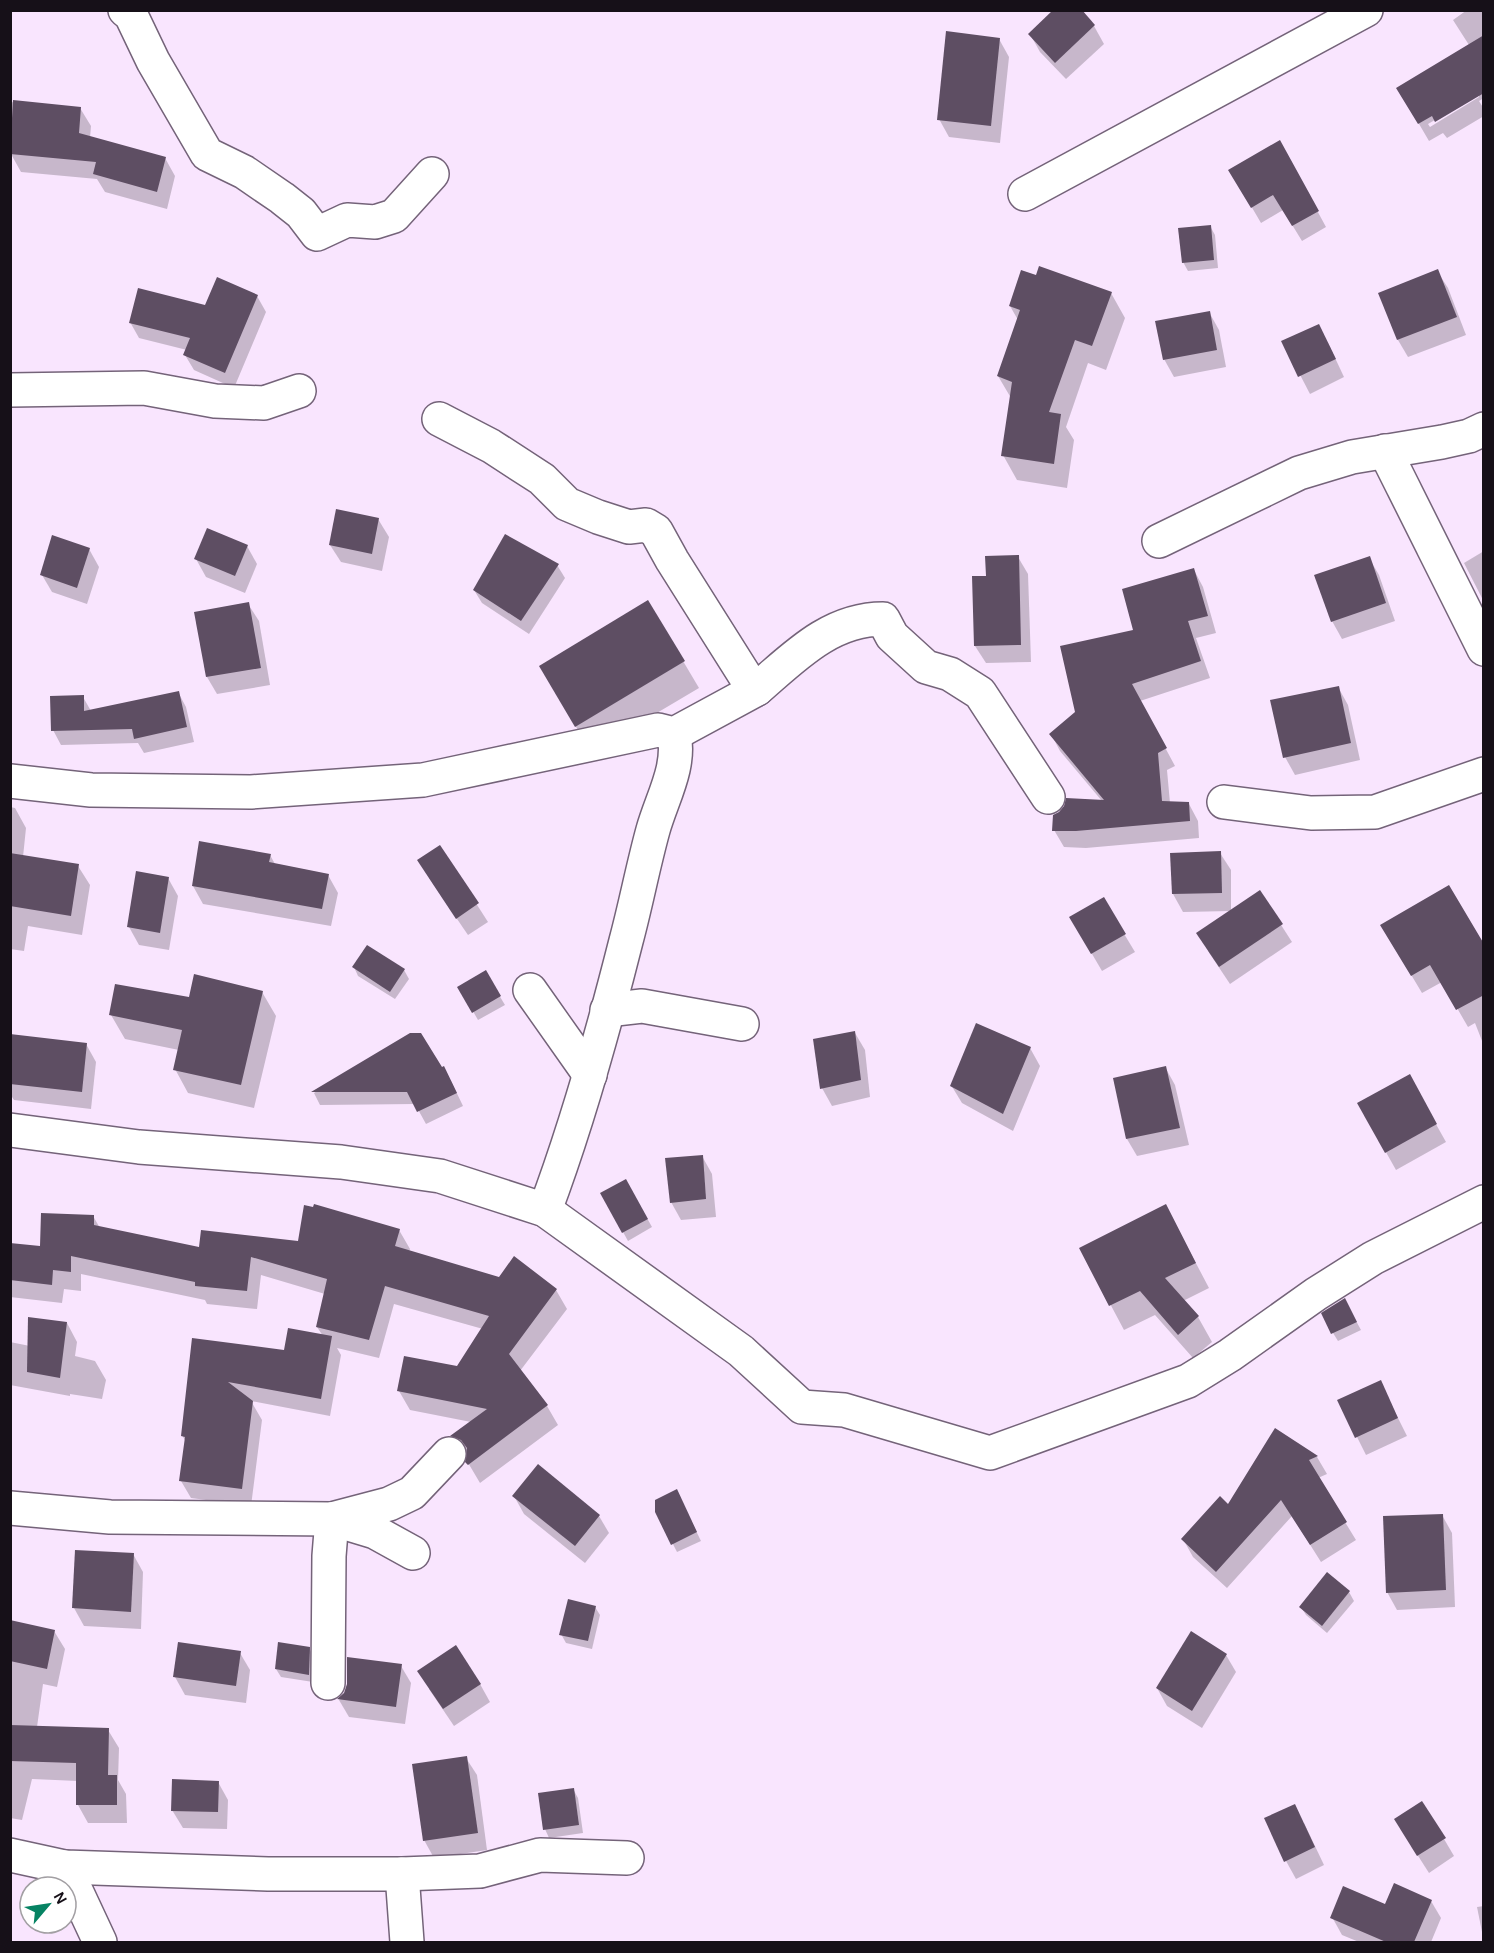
<svg xmlns="http://www.w3.org/2000/svg" width="1494" height="1953" font-family="Karla,sans-serif">
	<style>
		.shadow { fill: #0003; fill-rule: evenodd }
		.building { fill: #5e4e63 }
		.lines { fill: none; stroke-linecap: round; stroke-linejoin: round }
		.minor-casing { stroke: #746379; stroke-width: 36 }
		.minor { stroke: #fff; stroke-width: 33 }
	</style>
	<rect width="100%" height="100%" fill="#f9e5fe"/>
	<g class="shadow">
		<path d="M1080,10L1094,26L1104,44L1066,79L1040,52L1030,34Z"/>
		<path d="M1467,10H1484V98L1479,101L1484,109V116L1447,138L1443,133L1429,141L1398,88L1469,45L1453,20ZM1479,94V97L1430,127L1428,124Z"/>
		<path d="M999,39L1009,57L1000,143L949,137L939,119Z"/>
		<path d="M10,102L80,108L91,126L90,138L165,158L175,176L167,209L105,192L97,179L21,172L11,154Z"/>
		<path d="M1288,157L1326,227L1302,241L1283,210L1261,223L1230,170Z"/>
		<path d="M1210,226L1215,235L1218,268L1188,271L1183,262Z"/>
		<path d="M1437,271L1448,288L1466,335L1408,357L1398,340L1380,294Z"/>
		<path d="M1111,293L1125,318L1106,370L1088,363L1066,427L1074,440L1067,488L1017,480L1003,455L1011,398L998,376L1018,320L1010,306Z"/>
		<path d="M257,296L266,312L234,388L194,370L185,355L187,350L139,338L130,322Z"/>
		<path d="M1209,312L1219,330L1226,367L1174,377L1164,359Z"/>
		<path d="M1283,342L1328,343L1344,377L1310,394Z"/>
		<path d="M378,519L389,537L382,571L341,562L330,545Z"/>
		<path d="M247,546L257,564L245,593L206,577L196,559Z"/>
		<path d="M89,549L99,567L87,604L52,592L42,575Z"/>
		<path d="M1484,551V602L1464,563Z"/>
		<path d="M1018,557L1028,574L1031,662L986,663L975,646L987,578Z"/>
		<path d="M1369,558L1379,575L1395,621L1342,639L1332,621Z"/>
		<path d="M557,565L565,578L529,634L482,603L474,590Z"/>
		<path d="M1194,570L1203,587L1216,633L1196,638L1210,678L1140,701L1175,766L1167,770L1170,803L1189,804L1198,821L1199,838L1086,848L1064,847L1054,830L1102,801L1060,751L1051,734L1077,712L1135,631Z"/>
		<path d="M648,602L699,688L591,752L556,693Z"/>
		<path d="M248,604L259,621L270,685L217,694L207,677Z"/>
		<path d="M1338,687L1348,705L1360,760L1295,775L1285,757Z"/>
		<path d="M178,692L186,707L194,742L144,753L138,743L61,745L53,730L83,697L91,711Z"/>
		<path d="M10,807L15,808L26,828L23,857L78,866L90,885L82,935L28,926L24,951L10,949Z"/>
		<path d="M440,847L488,922L468,935L429,878Z"/>
		<path d="M1220,853L1231,870V911L1183,912L1173,894L1172,855Z"/>
		<path d="M270,855L275,864L328,875L338,893L331,926L203,904L193,886Z"/>
		<path d="M168,878L178,896L169,950L139,945L129,927Z"/>
		<path d="M1260,892L1292,942L1230,984L1208,951Z"/>
		<path d="M1103,899L1135,952L1102,971L1071,918Z"/>
		<path d="M1382,926L1484,949V1046L1475,1023L1468,1027L1442,982L1422,993Z"/>
		<path d="M354,967L404,970L409,979L395,999L358,976Z"/>
		<path d="M485,972L505,1005L478,1020L459,987Z"/>
		<path d="M262,992L276,1016L254,1108L188,1093L175,1069L179,1050L125,1039L111,1015L190,999Z"/>
		<path d="M855,1033L865,1050L870,1097L832,1106L822,1088Z"/>
		<path d="M410,1035L451,1081L463,1106L426,1124L415,1104L320,1105L314,1093Z"/>
		<path d="M10,1036L86,1044L96,1062L91,1109L14,1100L10,1094Z"/>
		<path d="M1030,1048L1040,1066L1013,1131L962,1103L951,1085Z"/>
		<path d="M1165,1067L1175,1085L1189,1145L1137,1156L1127,1139L1114,1079Z"/>
		<path d="M1409,1076L1446,1142L1396,1170L1359,1104Z"/>
		<path d="M702,1156L712,1174L716,1217L681,1220L671,1202Z"/>
		<path d="M626,1181L652,1227L628,1241L602,1194Z"/>
		<path d="M93,1216L100,1228L200,1248L300,1242L399,1230L410,1249L409,1252L500,1278L556,1290L567,1309L520,1371L547,1406L558,1425L480,1483L467,1461V1456L463,1454L452,1436L471,1422L410,1410L399,1391L458,1368L483,1329L394,1304L379,1358L337,1348L341,1355L330,1416L251,1401L262,1420L251,1506L191,1498L181,1481L186,1442L182,1435L194,1340L285,1352L323,1336L317,1327L325,1294L261,1275L257,1309L207,1304L205,1300L81,1274V1291L64,1289L62,1303L10,1297V1244L42,1248Z"/>
		<path d="M1179,1231L1209,1288L1183,1301L1198,1317L1212,1342L1193,1358L1155,1315L1124,1330L1081,1249Z"/>
		<path d="M1349,1308L1361,1330L1338,1341L1333,1333Z"/>
		<path d="M67,1323L77,1342L75,1356L95,1361L106,1380L102,1399L70,1394V1396L10,1385V1342L30,1346Z"/>
		<path d="M1380,1382L1407,1436L1366,1455L1339,1401Z"/>
		<path d="M1276,1430L1317,1457L1327,1474L1318,1478L1356,1540L1321,1562L1292,1516L1227,1588L1193,1557L1183,1539L1228,1506Z"/>
		<path d="M514,1496L599,1516L609,1533L585,1563L524,1514Z"/>
		<path d="M681,1500L701,1541L677,1552L656,1511Z"/>
		<path d="M1442,1515L1452,1533L1455,1607L1397,1610L1387,1592Z"/>
		<path d="M133,1554L143,1572L141,1629L84,1626L74,1608Z"/>
		<path d="M1327,1574L1349,1592L1354,1601L1327,1633L1306,1615L1301,1607Z"/>
		<path d="M595,1607L600,1615L592,1649L566,1643L561,1634Z"/>
		<path d="M10,1621L54,1631L65,1649L57,1687L43,1684L37,1727L108,1730L119,1748L118,1780L126,1794L127,1823H88L78,1805V1781L32,1779L22,1820L10,1818Z"/>
		<path d="M309,1648L314,1657L313,1682L281,1677L276,1669Z"/>
		<path d="M240,1653L250,1670L246,1703L185,1695L175,1677Z"/>
		<path d="M1226,1655L1236,1672L1202,1728L1167,1706L1157,1688Z"/>
		<path d="M401,1666L411,1683L405,1724L349,1717L339,1700L345,1694Z"/>
		<path d="M480,1684L490,1702L454,1726L429,1689Z"/>
		<path d="M466,1758L477,1775L487,1850L434,1858L424,1840Z"/>
		<path d="M218,1782L228,1800L227,1829L183,1828L172,1810Z"/>
		<path d="M573,1789L578,1798L583,1833L549,1838L545,1829Z"/>
		<path d="M1304,1823L1324,1865L1296,1879L1286,1861Z"/>
		<path d="M1406,1837L1444,1839L1454,1856L1429,1873Z"/>
		<path d="M1431,1901L1441,1918L1431,1942H1359L1342,1935L1332,1917L1385,1906Z"/>
		<path d="M1484,1906V1942L1477,1907Z"/>
	</g>
	<g class="building">
		<path d="M1053,10H1082L1095,25L1055,63L1028,34Z"/>
		<path d="M946,31L1000,38L991,126L937,120Z"/>
		<path d="M1484,35V93L1435,122L1432,116L1418,124L1396,88Z"/>
		<path d="M13,100L81,107L79,133L166,157L157,192L93,174L96,162L10,154Z"/>
		<path d="M1280,140L1319,211L1292,226L1273,195L1251,208L1228,170Z"/>
		<path d="M1211,225L1214,260L1182,263L1178,228Z"/>
		<path d="M1039,266L1112,292L1092,346L1075,340L1049,412L1061,414L1054,464L1001,456L1012,382L997,376L1020,310L1009,306L1021,270L1036,275Z"/>
		<path d="M1438,269L1457,317L1397,340L1378,293Z"/>
		<path d="M217,277L258,295L225,373L183,355L190,338L129,323L138,288L205,305Z"/>
		<path d="M1210,311L1217,350L1163,360L1155,321Z"/>
		<path d="M1319,324L1336,359L1298,377L1281,341Z"/>
		<path d="M336,509L379,518L372,554L329,545Z"/>
		<path d="M207,528L248,545L235,576L194,559Z"/>
		<path d="M505,534L559,564L521,621L473,590Z"/>
		<path d="M52,535L90,548L77,588L40,575Z"/>
		<path d="M1019,555L1021,645L974,646L972,576H986L985,556Z"/>
		<path d="M1370,556L1386,603L1331,622L1314,575Z"/>
		<path d="M1194,568L1208,616L1188,621L1201,661L1132,684L1167,748L1158,753L1162,801L1189,802L1190,821L1076,831H1052L1053,815L1059,812L1064,806L1066,798L1104,800L1049,734L1075,712L1060,646L1133,630L1122,589Z"/>
		<path d="M648,600L685,661L575,727L539,666Z"/>
		<path d="M249,602L261,668L206,677L194,612Z"/>
		<path d="M1339,686L1351,743L1283,758L1270,700Z"/>
		<path d="M179,691L187,727L134,739L132,729L51,731L50,696L84,695V711Z"/>
		<path d="M199,841L271,854L269,862L329,874L322,909L192,886Z"/>
		<path d="M440,845L479,903L456,919L417,860Z"/>
		<path d="M1221,851L1222,893L1172,894L1170,853Z"/>
		<path d="M10,853L79,864L71,916L10,906Z"/>
		<path d="M136,871L169,877L160,933L127,927Z"/>
		<path d="M1449,885L1484,944V995L1456,1010L1430,965L1411,976L1380,925Z"/>
		<path d="M1260,890L1283,924L1219,967L1196,933Z"/>
		<path d="M1104,897L1126,934L1091,954L1069,917Z"/>
		<path d="M367,945L405,969L390,992L352,967Z"/>
		<path d="M486,970L501,996L472,1013L457,987Z"/>
		<path d="M194,974L263,991L241,1085L173,1070L182,1030L109,1015L115,984L189,997Z"/>
		<path d="M976,1023L1031,1047L1003,1114L950,1086Z"/>
		<path d="M855,1031L861,1080L820,1089L813,1039Z"/>
		<path d="M410,1033H421L442,1067L444,1066L457,1093L417,1112L407,1092H311Z"/>
		<path d="M10,1034L87,1043L82,1092L10,1084Z"/>
		<path d="M1166,1066L1180,1128L1126,1139L1113,1078Z"/>
		<path d="M1410,1074L1437,1124L1385,1153L1357,1103Z"/>
		<path d="M703,1155L706,1199L670,1203L665,1158Z"/>
		<path d="M626,1179L648,1219L622,1233L600,1193Z"/>
		<path d="M314,1204L400,1229L395,1246L499,1277L514,1256L557,1289L509,1354L548,1405L468,1465L465,1462L467,1448L461,1440L450,1436L487,1409L397,1391L404,1356L457,1366L489,1316L385,1286L369,1340L316,1327L327,1279L251,1257L247,1291L195,1286V1282L71,1256V1272L53,1270L52,1285L10,1280V1243L40,1246L41,1213L94,1215V1225L199,1247L201,1230L298,1241L304,1205L313,1207Z"/>
		<path d="M1166,1204L1196,1263L1165,1278L1199,1316L1178,1335L1140,1291L1109,1306L1079,1248Z"/>
		<path d="M1345,1298L1357,1322L1331,1334L1321,1313Z"/>
		<path d="M28,1317L67,1322L60,1378L27,1372Z"/>
		<path d="M288,1328L332,1336L321,1399L228,1382L253,1401L242,1489L179,1481L185,1437L181,1436L192,1338L284,1350Z"/>
		<path d="M1381,1380L1398,1418L1355,1438L1337,1400Z"/>
		<path d="M1275,1428L1318,1456L1309,1460L1347,1522L1310,1545L1281,1500L1216,1572L1181,1539L1220,1496L1228,1504Z"/>
		<path d="M538,1464L600,1515L575,1546L512,1496Z"/>
		<path d="M677,1489L697,1532L671,1545L655,1512V1500Z"/>
		<path d="M1443,1514L1446,1590L1386,1593L1383,1516Z"/>
		<path d="M75,1550L134,1553L131,1612L72,1608Z"/>
		<path d="M1327,1572L1350,1591L1322,1626L1299,1607Z"/>
		<path d="M568,1599L596,1606L588,1641L559,1635Z"/>
		<path d="M10,1620L55,1630L47,1669L10,1661Z"/>
		<path d="M1191,1631L1227,1654L1192,1711L1156,1688Z"/>
		<path d="M178,1642L241,1651L236,1686L173,1677Z"/>
		<path d="M278,1642L310,1647L309,1675L275,1669Z"/>
		<path d="M456,1645L481,1684L443,1709L417,1671Z"/>
		<path d="M347,1657L402,1664L396,1707L337,1699L344,1693L347,1684Z"/>
		<path d="M10,1725L109,1728L108,1775H117V1805H76V1763L10,1761Z"/>
		<path d="M467,1756L478,1833L423,1841L412,1764Z"/>
		<path d="M172,1779L219,1781L218,1812L171,1811Z"/>
		<path d="M574,1788L579,1825L543,1830L538,1793Z"/>
		<path d="M1422,1801L1446,1838L1417,1856L1394,1819Z"/>
		<path d="M1295,1804L1315,1847L1284,1862L1264,1818Z"/>
		<path d="M1394,1883L1432,1900L1414,1942H1386L1330,1918L1343,1886L1385,1904Z"/>
	</g>
	<g class="lines">
		<g class="minor-casing">
			<g id="minor">
				<path d="M125,10L131,15L153,61L207,154L244,172L282,198L301,213L317,234L347,220L375,222L394,216L432,174"/>
				<path d="M1025,194L1366,10"/>
				<path d="M10,390L144,388L215,401L264,403L299,391"/>
				<path d="M439,419L491,446L542,479L567,504L598,517L629,527L646,525L656,531L672,560L747,679L757,689C794,657 830,619 883,619L892,636L926,667L950,674L980,693L1048,797"/>
				<path d="M1385,451L1484,649"/>
				<path d="M1159,541L1299,473L1352,457L1442,442L1469,436L1484,429"/>
				<path d="M10,781L91,790L251,792L423,780L658,730L674,734L757,689"/>
				<path d="M1224,802L1311,813L1375,812L1484,774"/>
				<path d="M530,990L590,1075"/>
				<path d="M607,1010L642,1006L742,1024"/>
				<path d="M10,1130L139,1147L341,1162L440,1176L545,1210L741,1351L802,1407L844,1410L990,1453L1188,1381L1230,1355L1316,1294L1373,1258L1484,1202"/>
				<path d="M545,1210C578,1122 603,1032 626,941C636,904 643,866 653,830C662,798 681,767 674,734"/>
				<path d="M10,1508L110,1517L332,1519L375,1532L413,1553"/>
				<path d="M332,1519L389,1504L412,1493L449,1454"/>
				<path d="M328,1683L329,1556L332,1519"/>
				<path d="M10,1855L65,1867L268,1874H402L480,1871L540,1855L627,1858"/>
				<path d="M65,1867L100,1942"/>
				<path d="M402,1874L407,1942"/>
			</g>
		</g>
		<use href="#minor" class="minor"/>
	</g>
	<rect width="1494" height="1953" fill="none" stroke="#161018" stroke-width="24"/>
	<g transform="translate(48 1905) rotate(61)"><circle r="28" fill="#ffffff" stroke="#a29fa3" stroke-width="1.5"/>
	<path d="M0-4.5L10 22L0 15L-10 22Z" fill="#068363"/>
	<text y="-9" font-size="16" font-weight="bold" text-anchor="middle" fill="#161018">N</text>
	</g>
</svg>
